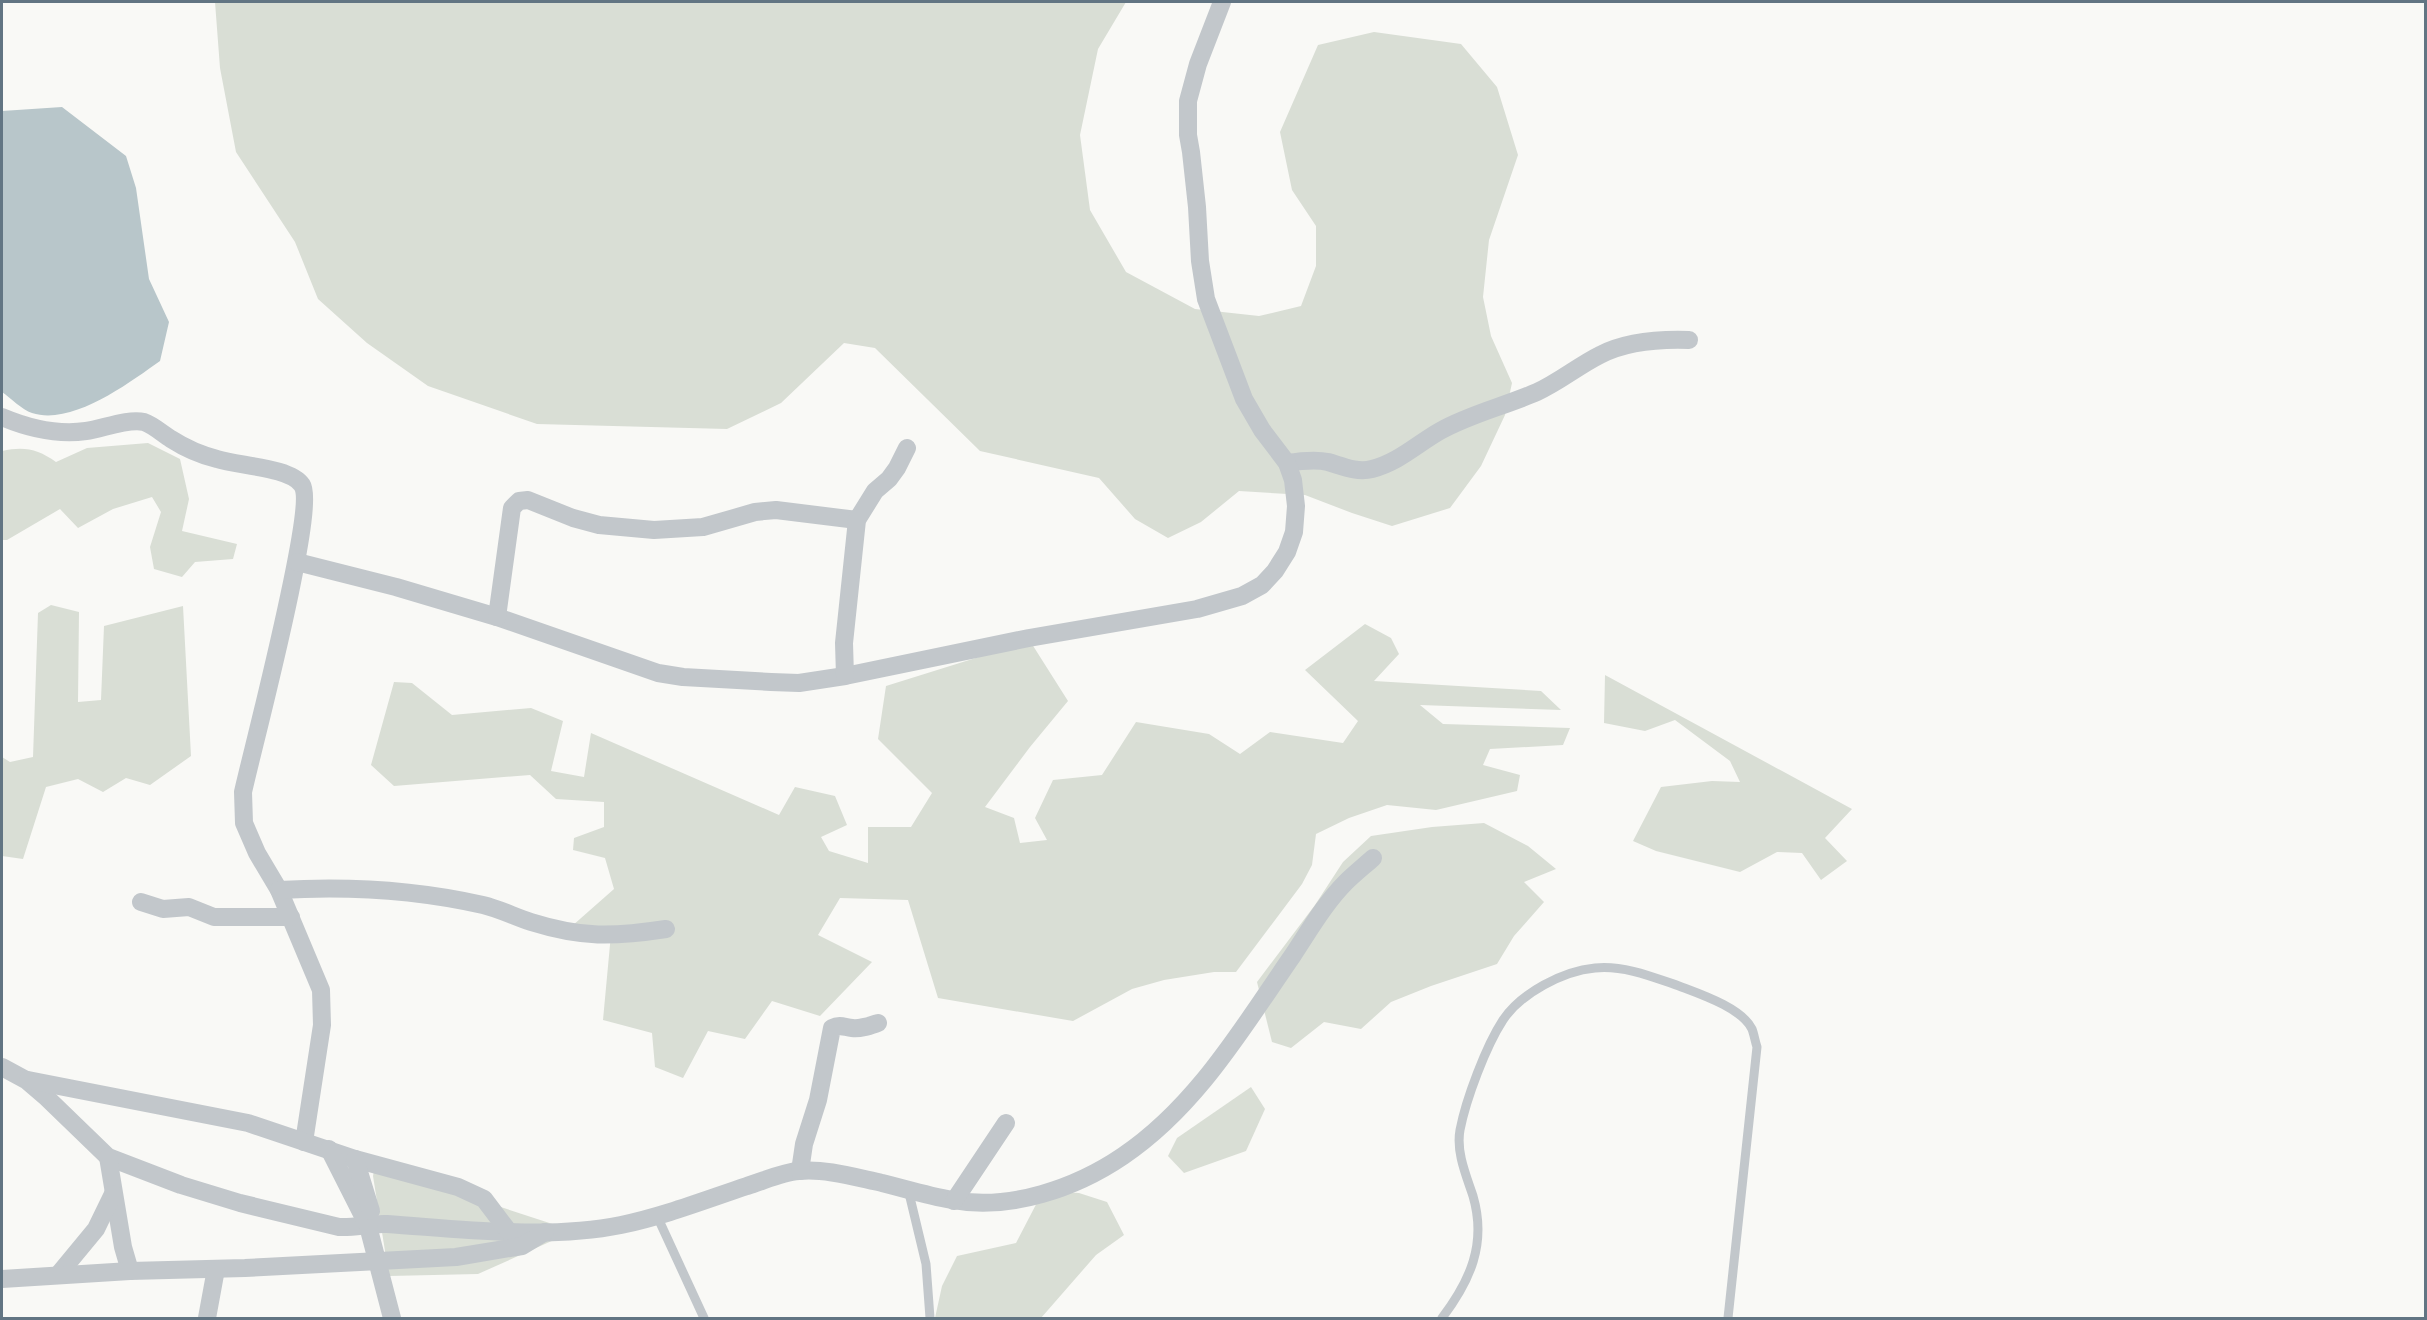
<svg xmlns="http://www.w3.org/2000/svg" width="2427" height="1320" font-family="'Exo 2',sans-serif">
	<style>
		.green { fill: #d9ded5 }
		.water { fill: #b8c6ca }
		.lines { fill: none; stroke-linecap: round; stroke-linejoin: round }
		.service { stroke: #c2c7cb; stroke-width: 9 }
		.minor { stroke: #c2c7cb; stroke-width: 18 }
	</style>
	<rect width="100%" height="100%" fill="#f9f9f6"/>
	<g class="green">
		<path d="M215,2H1126L1098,49L1080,135L1090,210L1126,272L1195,309L1259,316L1301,306L1316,266V226L1292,190L1280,132L1318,45L1374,32L1461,44L1497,87L1518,155L1489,240L1483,297L1491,336L1512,383L1505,415L1481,466L1450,508L1392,526L1352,513L1305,495L1239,491L1201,522L1168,538L1135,519L1099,478L980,451L875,348L844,343L781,403L727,429L537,424L428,386L367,343L318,299L295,242L236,152L220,68Z"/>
		<path d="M148,443L180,459L189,499L182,531L237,544L233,559L195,562L182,577L154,569L150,547L161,512L152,497L113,509L78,528L60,509L7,540H2V451C24,446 38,449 56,462L87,448Z"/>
		<path d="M51,605L79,612L78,702L101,700L104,626L183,606L191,756L150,785L126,778L103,792L78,779L46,787L23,859L2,856V757L10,762L33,757L38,613Z"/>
		<path d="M1365,624L1391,638L1399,654L1374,681L1541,691L1561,710L1420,705L1443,724L1570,728L1563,745L1490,749L1483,765L1520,775L1517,791L1436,810L1387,805L1349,818L1316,834L1312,865L1302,884L1236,972H1214L1164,980L1132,989L1073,1021L938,998L908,900L840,898L818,935L872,962L820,1016L772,1001L745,1039L708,1031L683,1078L655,1067L652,1033L603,1020L611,934L572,926L614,889L605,858L573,850L574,838L604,827V802L556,799L530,775L394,786L371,765L394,682L412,683L452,715L531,708L563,721L551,771L584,777L591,733L779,815L795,787L835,796L847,825L821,837L829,851L868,863V827H911L932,793L878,739L886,686L1030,641L1068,701L1030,747L985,807L1014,818L1020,843L1047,840L1035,818L1053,780L1102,775L1136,722L1209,734L1240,754L1270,732L1343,743L1358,721L1305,670Z"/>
		<path d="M1605,675L1852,809L1825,838L1847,861L1821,880L1802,853L1777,852L1740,872L1656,851L1633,841L1661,787L1712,781L1740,782L1730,761L1675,720L1645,731L1604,723Z"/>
		<path d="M1484,823L1528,846L1556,869L1524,882L1544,902L1514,936L1497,964L1431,986L1391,1002L1361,1029L1324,1022L1291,1048L1272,1042L1257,982L1315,905L1343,862L1371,836L1432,827Z"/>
		<path d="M1251,1087L1265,1109L1246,1151L1184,1173L1168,1156L1177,1138Z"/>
		<path d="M375,1166L574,1231L478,1274L389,1276L373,1176Z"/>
		<path d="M1043,1191L1079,1193L1107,1202L1124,1235L1096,1255L1041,1318H935L942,1286L957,1256L1016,1243Z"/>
	</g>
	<path class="water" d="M62,107L126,156L136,188L149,279L169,322L160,361C129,383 72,426 32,413C22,410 11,398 2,392V111Z"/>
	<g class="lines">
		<g class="service">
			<path d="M908,1189L926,1264L930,1318"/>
			<path d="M657,1216L704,1318"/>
			<path d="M1442,1318C1470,1281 1487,1244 1473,1196C1466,1175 1456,1152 1460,1130C1466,1099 1486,1046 1503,1020C1521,993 1563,971 1595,968C1624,965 1653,977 1679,986C1700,994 1742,1008 1752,1029C1754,1034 1755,1041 1757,1047L1728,1318"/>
		</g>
		<g class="minor">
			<path d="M2,417C28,428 57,435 86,431C102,429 128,418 144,422C153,425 163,434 171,439C185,448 201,455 217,459C238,466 290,467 302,485C317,507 252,751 243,792L244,823L257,853L279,890L321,990L322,1025L304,1142"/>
			<path d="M1287,463C1300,461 1315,459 1328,462C1342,466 1357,473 1372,469C1399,462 1417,444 1440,431C1470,414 1505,406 1537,392C1559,382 1578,366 1600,355C1627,341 1659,339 1689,340"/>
			<path d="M297,562L396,587L497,617L658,673L683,677L771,682L799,683L845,676L1029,638L1197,609L1242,596L1262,585L1275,571L1287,552L1294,532L1296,506L1293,480L1287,463L1262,430L1244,399L1206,299L1200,261L1197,207L1191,152L1188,135V101L1198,64L1222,2"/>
			<path d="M497,617L512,508L519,501L528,500L573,518L599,525L654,530L703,527L755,512L776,510L857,520"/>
			<path d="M845,676L844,643L857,520L875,491L889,479L897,468L907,448"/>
			<path d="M279,890C346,886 417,890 483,905C500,909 515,917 531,922C582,938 613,937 666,929"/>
			<path d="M141,902L163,909L189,907L214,917H291"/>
			<path d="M2,1067L26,1080L47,1098L108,1157L181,1185L240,1203L339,1227C356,1228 370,1223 387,1224C461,1229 547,1240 621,1225C664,1216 705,1200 747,1186C764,1181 782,1172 799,1171C824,1168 858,1178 882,1183C906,1189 929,1196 952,1200C1010,1211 1076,1188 1123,1156C1197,1106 1243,1027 1293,955C1309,931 1325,903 1346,882C1354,874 1364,866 1373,858"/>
			<path d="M28,1080L248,1123L355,1159L458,1187L484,1199L509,1232"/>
			<path d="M329,1149L368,1226L392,1318"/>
			<path d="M108,1157L123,1247L130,1271"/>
			<path d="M355,1159L371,1211"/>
			<path d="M800,1171L804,1144L818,1100L832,1028C840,1024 844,1027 852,1028C861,1029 869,1026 878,1023"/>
			<path d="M954,1201L1006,1123"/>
			<path d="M58,1275L96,1229L113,1194"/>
			<path d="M2,1279L130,1271L245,1268L456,1257L522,1246L545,1232"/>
			<path d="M207,1318L216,1269"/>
		</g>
	</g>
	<rect width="2427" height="1320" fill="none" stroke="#627583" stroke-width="6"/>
</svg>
